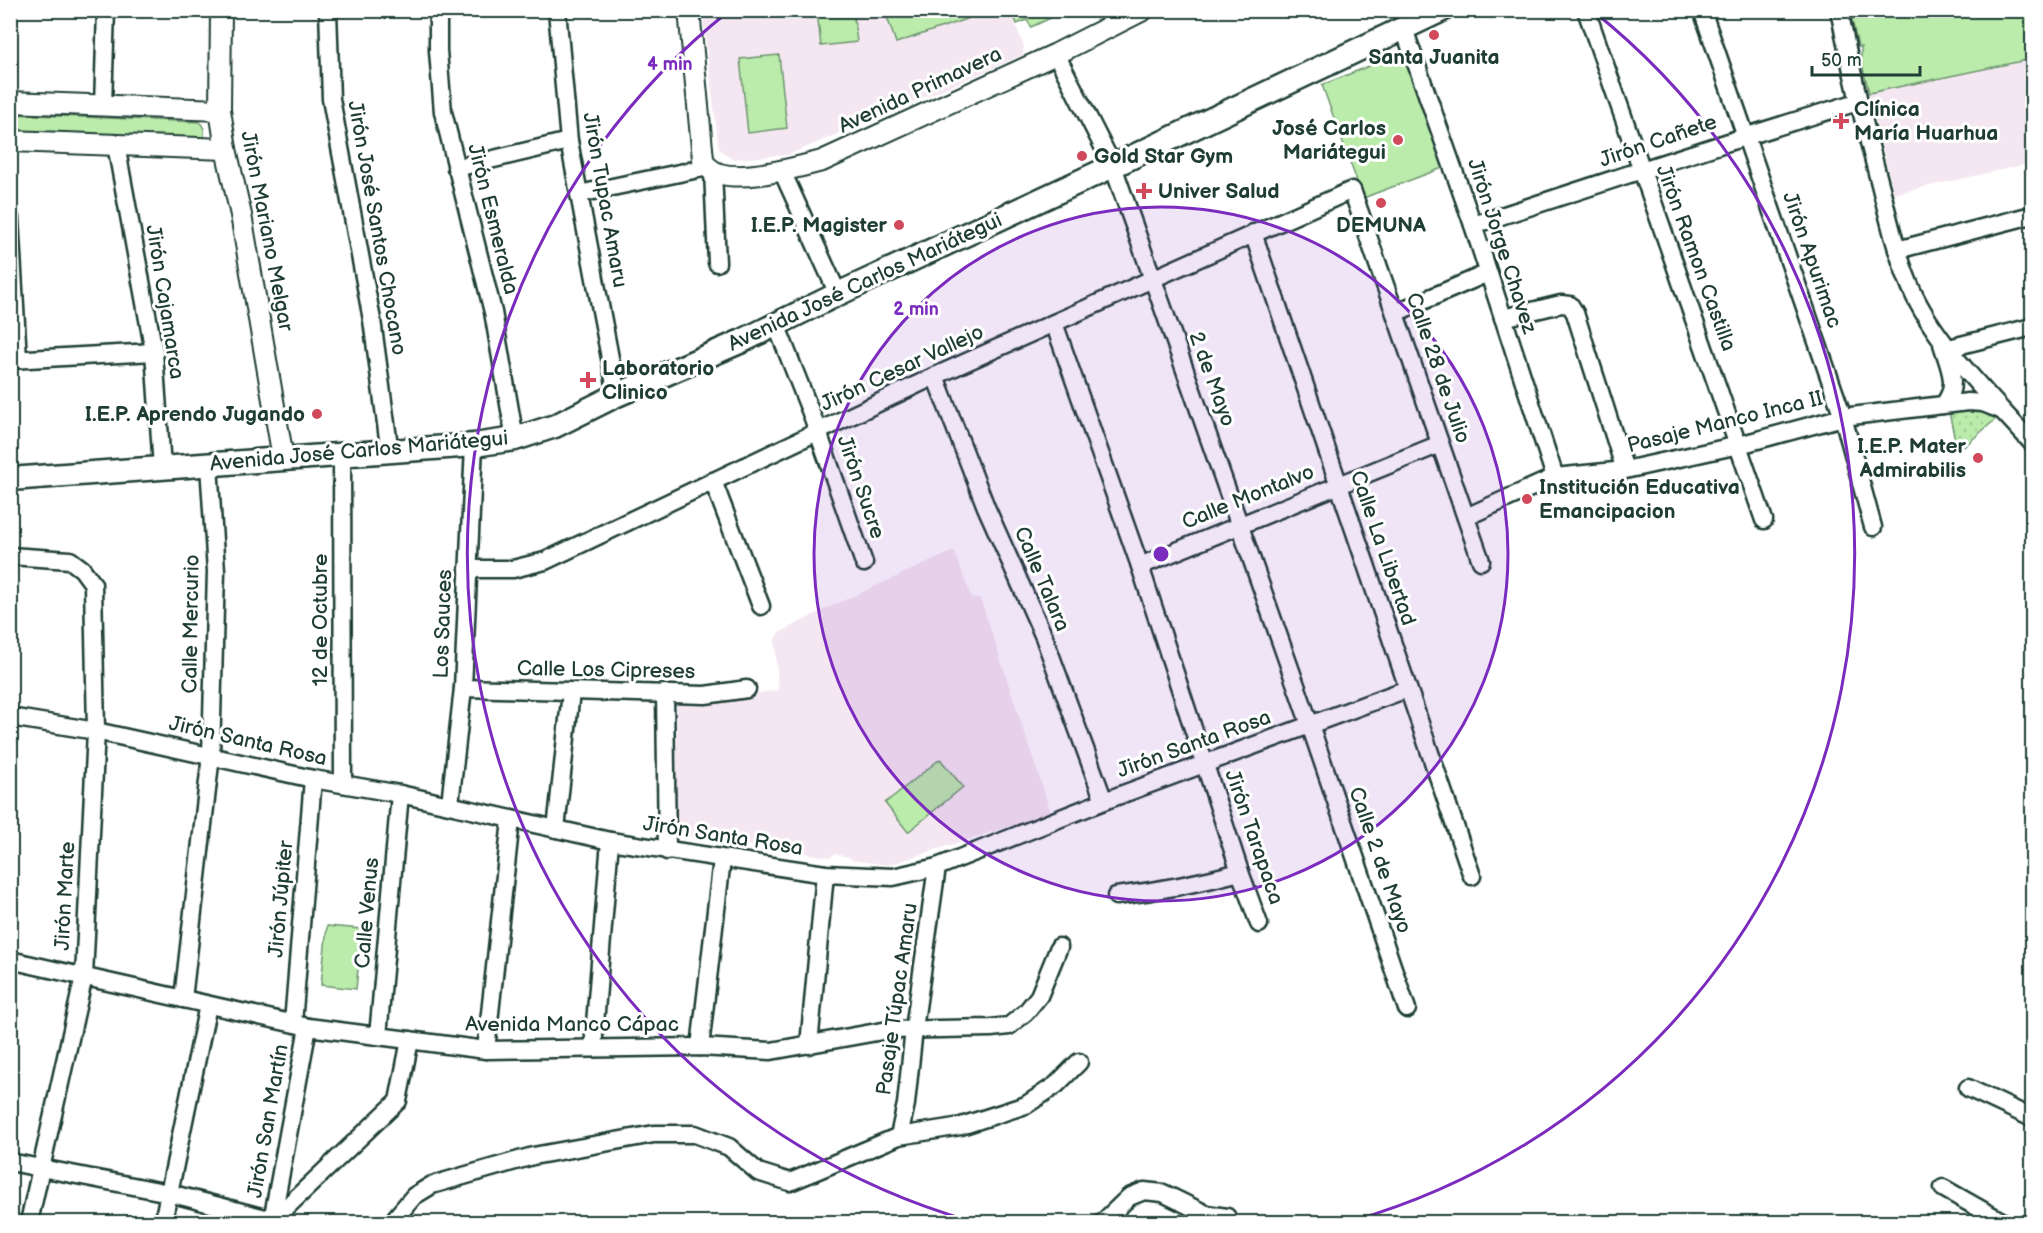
<svg xmlns="http://www.w3.org/2000/svg" width="2043" height="1233" font-family="'Balsamiq Sans',sans-serif">
	<style>
		.built { fill: #f5e7f1 }
		.grass { fill: url(#grass-dots); stroke: #6d9470; stroke-width: 1.5 }
		.park { fill: #bbecab; stroke: #6d9470; stroke-width: 1.5 }
		.lines { fill: none; stroke-linecap: round; stroke-linejoin: round }
		.minor-casing { stroke: #1f3d34; stroke-width: 21 }
		.tertiary-casing { stroke: #1f3d34; stroke-width: 24 }
		.secondary-casing { stroke: #1f3d34; stroke-width: 27 }
		.minor { stroke: #fff; stroke-width: 16 }
		.tertiary { stroke: #fff; stroke-width: 20 }
		.secondary { stroke: #fff; stroke-width: 22 }
		.ring { fill: none; stroke: #7b2cbf; stroke-width: 3 }
		.poi-dot { fill: #d1495b; stroke: #fff; stroke-width: 2 }
		.labels { text-anchor: middle; dominant-baseline: central; stroke-width: 6; stroke-linejoin: round; paint-order: stroke }
		.poi-label { font-size: 21px; font-weight: bold; fill: #1f3d34; stroke: #fff; text-anchor: start }
		.street-label { font-size: 21px; fill: #1f3d34; stroke: #fff }
		.centre { fill: #7b2cbf; stroke: #fff; stroke-width: 3 }
		.ring-label { font-size: 18px; text-anchor: middle; font-weight: bold; fill: #7b2cbf; stroke: #fff; stroke-width: 6; stroke-linejoin: round; paint-order: stroke }
	</style>
	<defs>
		<pattern id="grass-dots" width="8" height="8" patternUnits="userSpaceOnUse" patternTransform="scale(1.5)"><rect width="8" height="8" fill="#bbecab"/><path d="M2 2h.1M6 6h.1" fill="none" stroke="#a0cb94" stroke-width="1.8" stroke-linecap="round"/></pattern>
	</defs>
	<rect width="100%" height="100%" fill="#fff"/>
	<filter id="ink" filterUnits="userSpaceOnUse"><feTurbulence type="fractalNoise" baseFrequency=".0167" numOctaves="2"/><feDisplacementMap in="SourceGraphic" scale="12" xChannelSelector="R" yChannelSelector="G"/><feConvolveMatrix kernelMatrix="1 2 1 2 8 2 1 2 1" color-interpolation-filters="sRGB"/></filter>
	<g filter="url(#ink)">
		<g class="built">
			<path d="M702,11H1010L1024,46L1023,55L788,155L732,159L719,149Z"/>
			<path d="M2032,59V163L1894,194L1869,93Z"/>
			<path d="M954,551L972,599L980,598L1051,813L888,865L852,860L849,857L834,854L830,857L676,835L677,702L690,704L778,690L775,639L779,633L827,608Z"/>
		</g>
		<path class="grass" d="M1970,409L1982,411L1996,419L1959,451L1956,445L1949,412Z"/>
		<g class="park">
			<path d="M817,11H853L857,42L821,46Z"/>
			<path d="M885,11H973L975,16L896,43Z"/>
			<path d="M1012,11H1066L1031,27L1027,20L1017,24Z"/>
			<path d="M1850,11H2032V59L1869,93L1861,60V47H1858Z"/>
			<path d="M1404,52L1445,167L1363,198L1322,85Z"/>
			<path d="M779,55L787,128L748,133L740,59Z"/>
			<path d="M11,114L200,122L204,129V138L11,135Z"/>
			<path d="M940,759L963,787L908,832L885,803Z"/>
			<path d="M327,926L362,929L356,989L321,985Z"/>
		</g>
		<g class="lines">
			<g class="minor-casing">
				<g id="minor">
					<path d="M328,10L331,99L372,320L390,453"/>
					<path d="M438,10V51L443,112L493,312L515,439"/>
					<path d="M557,10L569,141L617,395"/>
					<path d="M1586,10L1764,520"/>
					<path d="M1702,10L1843,417L1873,527"/>
					<path d="M1839,10C1851,70 1865,129 1881,188C1890,225 1899,263 1915,297C1940,348 1994,401 2032,443"/>
					<path d="M1404,29L1473,225L1555,477"/>
					<path d="M1056,54L1113,166L1310,725L1407,1009"/>
					<path d="M103,106L106,10"/>
					<path d="M116,145L154,352L162,468"/>
					<path d="M456,168L569,141"/>
					<path d="M713,171L717,263"/>
					<path d="M782,171L838,294"/>
					<path d="M579,194L708,167"/>
					<path d="M10,218L18,359"/>
					<path d="M1473,225C1601,184 1729,140 1858,102"/>
					<path d="M1253,233L1472,876"/>
					<path d="M1897,250L2032,215"/>
					<path d="M1395,313L1488,273"/>
					<path d="M1503,318L1561,304L1570,305L1575,313L1625,470"/>
					<path d="M1054,323L1140,566L1240,872L1259,924"/>
					<path d="M776,324L813,418L864,563"/>
					<path d="M1942,344C1949,367 1960,386 1943,405"/>
					<path d="M1949,348L2032,327"/>
					<path d="M10,360L154,352"/>
					<path d="M935,376L986,507L1044,637L1104,801"/>
					<path d="M342,456L343,784"/>
					<path d="M713,481L761,606"/>
					<path d="M1466,517L1555,477L1625,470L1739,445L1843,417L1968,402L1983,403L2001,410"/>
					<path d="M10,556L70,560L82,569L93,584L96,731L84,976L29,1222"/>
					<path d="M1140,566L1440,444"/>
					<path d="M468,569H513L545,561L935,376L1352,190L1481,561"/>
					<path d="M463,688L705,695L747,689"/>
					<path d="M665,693L667,851"/>
					<path d="M10,717L96,731L313,779L400,794L610,841L825,874L893,877L937,867L1104,801L1407,689"/>
					<path d="M450,804L463,688L474,445"/>
					<path d="M556,829L571,692"/>
					<path d="M1116,896C1158,891 1199,883 1240,872"/>
					<path d="M10,960L308,1027L486,1050L700,1047L771,1051L888,1030L991,1028L1009,1026L1026,1012L1039,996L1059,947"/>
					<path d="M183,999L211,755L216,571L209,465"/>
					<path d="M293,1023L313,779"/>
					<path d="M378,1036L400,794"/>
					<path d="M809,1045L825,874"/>
					<path d="M700,1047L722,859"/>
					<path d="M593,1048L610,841"/>
					<path d="M486,1050L511,820"/>
					<path d="M1968,1088L2032,1118"/>
					<path d="M899,1136L906,1104L914,1029L937,867"/>
					<path d="M10,1162L169,1193L273,1220L398,1101L410,1040"/>
					<path d="M1943,1188L2003,1222"/>
					<path d="M272,1221L308,1027"/>
					<path d="M163,1222L208,1005"/>
					<path d="M392,1222L414,1196L432,1185L533,1156L654,1134H695L729,1147L758,1172L790,1182L899,1136L961,1126L1026,1105L1056,1085L1079,1062"/>
					<path d="M1103,1222L1129,1197L1144,1191L1163,1193L1206,1214L1227,1217"/>
				</g>
			</g>
			<g class="tertiary-casing">
				<g id="tertiary">
					<path d="M221,10L220,110L226,149L241,215L283,458"/>
					<path d="M689,10L703,159C705,162 705,165 708,167C726,187 799,167 822,161L1056,54L1143,10"/>
					<path d="M10,102L220,110"/>
					<path d="M10,141L226,149"/>
				</g>
			</g>
			<g class="secondary-casing">
				<path id="secondary" d="M10,479L474,445L515,439L555,426L617,395L742,341L838,294L1113,166L1442,10"/>
			</g>
			<use href="#minor" class="minor"/>
			<use href="#tertiary" class="tertiary"/>
			<use href="#secondary" class="secondary"/>
		</g>
	</g>
	<circle cx="1161" cy="554" r="347" fill="#7b2cbf" fill-opacity=".12"/>
	<g class="ring">
		<circle cx="1161" cy="554" r="347"/>
		<path d="M970 1221A694 694 0 0 1 729 11M1593 11A694 694 0 0 1 1352 1221"/>
	</g>
	<g class="poi-dot">
		<circle cx="1434" cy="35" r="6"/>
		<path d="M1838 112h6v6h6v6h-6v6h-6v-6h-6v-6h6z"/>
		<circle cx="1398" cy="140" r="6"/>
		<circle cx="1082" cy="156" r="6"/>
		<path d="M1141 182h6v6h6v6h-6v6h-6v-6h-6v-6h6z"/>
		<circle cx="1381" cy="203" r="6"/>
		<circle cx="899" cy="225" r="6"/>
		<path d="M585 371h6v6h6v6h-6v6h-6v-6h-6v-6h6z"/>
		<circle cx="317" cy="414" r="6"/>
		<circle cx="1978" cy="458" r="6"/>
		<circle cx="1527" cy="499" r="6"/>
	</g>
	<g class="labels">
		<g class="poi-label">
			<text x="1434" y="57" text-anchor="middle">Santa Juanita</text>
			<text x="1854" y="109">Clínica<tspan x="1854" dy="24">María Huarhua</tspan></text>
			<text x="1386" y="128" text-anchor="end">José Carlos<tspan x="1386" dy="24">Mariátegui</tspan></text>
			<text x="1094" y="156">Gold Star Gym</text>
			<text x="1158" y="191">Univer Salud</text>
			<text x="887" y="225" text-anchor="end">I.E.P. Magister</text>
			<text x="1381" y="225" text-anchor="middle">DEMUNA</text>
			<text x="602" y="368">Laboratorio<tspan x="602" dy="24">Clinico</tspan></text>
			<text x="305" y="414" text-anchor="end">I.E.P. Aprendo Jugando</text>
			<text x="1966" y="446" text-anchor="end">I.E.P. Mater<tspan x="1966" dy="24">Admirabilis</tspan></text>
			<text x="1539" y="487">Institución Educativa<tspan x="1539" dy="24">Emancipacion</tspan></text>
		</g>
		<g class="street-label">
			<text transform="translate(920 90) rotate(-25)">Avenida Primavera</text>
			<text transform="translate(1658 141) rotate(-19)">Jirón Cañete</text>
			<text transform="translate(605 200) rotate(80)">Jirón Tupac Amaru</text>
			<text transform="translate(493 219) rotate(76)">Jirón Esmeralda</text>
			<text transform="translate(377 228) rotate(80)">Jirón José Santos Chocano</text>
			<text transform="translate(267 231) rotate(79)">Jirón Mariano Melgar</text>
			<text transform="translate(1502 246) rotate(72)">Jirón Jorge Chavez</text>
			<text transform="translate(1696 258) rotate(70)">Jirón Ramon Castilla</text>
			<text transform="translate(1812 260) rotate(71)">Jirón Apurimac</text>
			<text transform="translate(865 282) rotate(-25)">Avenida José Carlos Mariátegui</text>
			<text transform="translate(165 302) rotate(81)">Jirón Cajamarca</text>
			<text transform="translate(902 368) rotate(-25)">Jirón Cesar Vallejo</text>
			<text transform="translate(1438 368) rotate(71)">Calle 28 de Julio</text>
			<text transform="translate(1212 379) rotate(70)">2 de Mayo</text>
			<text transform="translate(1725 422) rotate(-14)">Pasaje Manco Inca II</text>
			<text transform="translate(359 451) rotate(-5)">Avenida José Carlos Mariátegui</text>
			<text transform="translate(861 487) rotate(71)">Jirón Sucre</text>
			<text transform="translate(1248 497) rotate(-22)">Calle Montalvo</text>
			<text transform="translate(1383 548) rotate(71)">Calle La Libertad</text>
			<text transform="translate(1042 579) rotate(67)">Calle Talara</text>
			<text transform="translate(320 620) rotate(-90)">12 de Octubre</text>
			<text transform="translate(191 624) rotate(-89)">Calle Mercurio</text>
			<text transform="translate(443 624) rotate(-88)">Los Sauces</text>
			<text transform="translate(606 670) rotate(1)">Calle Los Cipreses</text>
			<text transform="translate(248 741) rotate(13)">Jirón Santa Rosa</text>
			<text transform="translate(1194 744) rotate(-20)">Jirón Santa Rosa</text>
			<text transform="translate(723 836) rotate(9)">Jirón Santa Rosa</text>
			<text transform="translate(1254 837) rotate(71)">Jirón Tarapaca</text>
			<text transform="translate(1380 860) rotate(71)">Calle 2 de Mayo</text>
			<text transform="translate(65 896) rotate(-87)">Jirón Marte</text>
			<text transform="translate(281 899) rotate(-85)">Jirón Júpiter</text>
			<text transform="translate(367 913) rotate(-85)">Calle Venus</text>
			<text transform="translate(897 999) rotate(-82)">Pasaje Túpac Amaru</text>
			<text x="572" y="1024">Avenida Manco Cápac</text>
			<text transform="translate(268 1121) rotate(-80)">Jirón San Martín</text>
		</g>
	</g>
	<circle cx="1161" cy="554" r="9" class="centre"/>
	<g class="ring-label">
		<text x="670" y="70">4 min</text>
		<text x="916" y="315">2 min</text>
	</g>
	<rect width="2043" height="1233" fill="none" stroke="#fff" stroke-width="36"/>
	<rect x="18" y="18" width="2007" height="1197" fill="none" stroke="#1f3d34" stroke-width="2" filter="url(#ink)"/>
	<path d="M1812 66v9h108v-9" fill="none" stroke="#1f3d34" stroke-width="3"/>
	<text x="1821" y="66" font-size="18" fill="#1f3d34" stroke="#ffffff" stroke-width="4.5" paint-order="stroke">50 m</text>
</svg>
